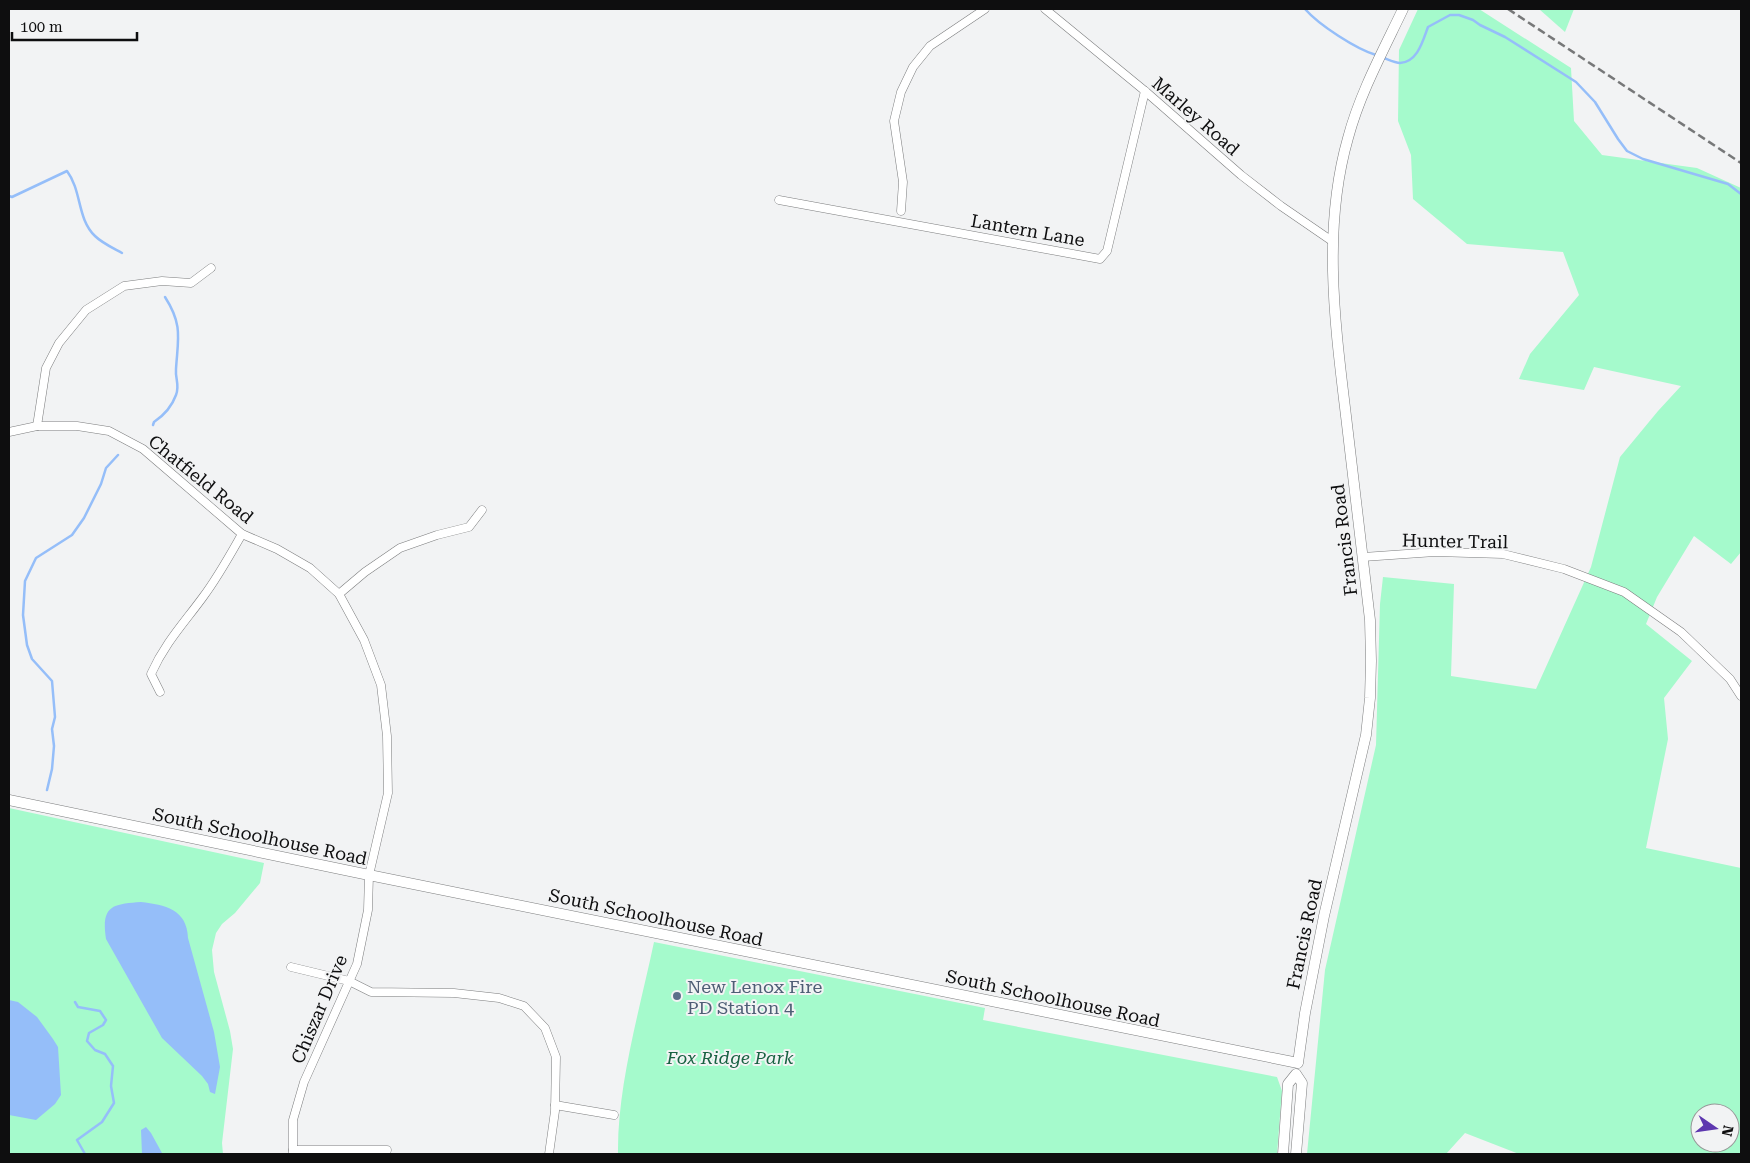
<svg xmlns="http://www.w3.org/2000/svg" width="1750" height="1163" font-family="'Roboto Serif',serif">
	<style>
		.green { fill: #a5facc; fill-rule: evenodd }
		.water { fill: #95bef9 }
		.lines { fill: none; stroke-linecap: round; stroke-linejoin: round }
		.stream { stroke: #95bef9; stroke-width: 2.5 }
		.street-casing { stroke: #7c7d7e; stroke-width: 9 }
		.secondary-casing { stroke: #7c7d7e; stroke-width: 11 }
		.street { stroke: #fff; stroke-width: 8 }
		.secondary { stroke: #fff; stroke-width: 10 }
		.rail { stroke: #777879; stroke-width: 2.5; stroke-dasharray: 8 4; stroke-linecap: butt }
		.service-dot { fill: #5c6f8a; stroke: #f2f3f4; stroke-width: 2 }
		.labels { text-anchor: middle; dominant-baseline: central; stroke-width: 4; stroke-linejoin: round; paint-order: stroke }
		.street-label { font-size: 18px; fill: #0e0e0f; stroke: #f2f3f4 }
		.service-label { font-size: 18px; fill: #4e5e75; stroke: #f2f3f4; text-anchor: start }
		.park-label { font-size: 18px; font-style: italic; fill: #186242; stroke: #f2f3f4 }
	</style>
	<rect width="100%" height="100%" fill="#f2f3f4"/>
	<g class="green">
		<path d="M1418,9H1479L1571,68L1574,121L1602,155L1697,168L1741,188V552L1731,564L1694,536L1657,597L1646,624L1692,661L1664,698L1668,739L1646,848L1741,868V1154H1519L1465,1133L1446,1154H1307L1325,970L1376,745L1380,604L1383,577L1454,584L1451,676L1536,689L1591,567L1620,457L1658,411L1681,386L1594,367L1584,390L1519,379L1530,354L1579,295L1563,252L1467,244L1413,199L1411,155L1398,121L1399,50ZM1700,1113H1730V1143H1700Z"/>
		<path d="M1539,9H1574L1565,32Z"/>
		<path d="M9,808L264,863L260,883L235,913L222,924L216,933L212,950L214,972L230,1031L233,1049L222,1143L223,1154H9Z"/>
		<path d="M654,942L985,1008L983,1020L1277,1077L1282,1091L1277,1154H618C617,1086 640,1009 654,942Z"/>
	</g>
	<g class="water">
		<path d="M141,902C165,905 187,909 188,938L214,1032L220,1067L215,1094L210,1092L208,1084L202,1076L162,1038L106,939C101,906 112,904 141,902Z"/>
		<path d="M9,1000L18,1002L37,1017L53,1039L58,1047L61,1095L55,1104L36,1120L9,1115Z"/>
		<path d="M146,1127L151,1133L162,1153L165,1154H142L141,1130Z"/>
	</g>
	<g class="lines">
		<g class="stream">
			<path d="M1305,9C1319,25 1356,49 1376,55"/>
			<path d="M1381,57C1387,59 1395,63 1400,63C1418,62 1423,40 1428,27L1450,15H1459L1473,20L1480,25L1505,37L1576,82L1595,102L1618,139L1627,151L1643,159L1728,184L1741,194"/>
			<path d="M9,196L12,197L67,171C82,191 77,219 95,236C102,243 113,248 122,253"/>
			<path d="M153,425L154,422C163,416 172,406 176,395C180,385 175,379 176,369C178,338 183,325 165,297"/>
			<path d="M47,790L52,769L54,746L52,729L55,717L52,681L32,659L27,645L23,615L25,581L36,558L72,535L84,518L101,484L106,468L118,455"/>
			<path d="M75,1002L78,1007L100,1011L106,1020L103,1025L89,1033L87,1041L95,1050L105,1054L113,1066L111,1086L114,1103L102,1122L77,1140L85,1154"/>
		</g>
		<g class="street-casing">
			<g id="street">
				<path d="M1045,9L1145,91L1241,175L1281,206L1332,241"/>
				<path d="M779,200L1100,259L1107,251L1145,91"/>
				<path d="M901,211L903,182L894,121L901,92L913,67L930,46L985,9"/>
				<path d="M37,426L46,368L59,343L86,310L124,286L162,281L191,283L211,268"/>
				<path d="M9,432L37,426H77L109,431L143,449L242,534L277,549L310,568L339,594L364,640L381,685L387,736L388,793L369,875L368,910L357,964L304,1082L293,1120V1154"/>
				<path d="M1363,557L1435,552L1503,554L1564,569L1624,592L1681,632L1730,679L1741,696"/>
				<path d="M339,594L365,572L400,548L437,535L469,527L482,510"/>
				<path d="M160,692L151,674C165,643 184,623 203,597C218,577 230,555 242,534"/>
				<path d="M291,967L349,981L371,992L454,993L499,998L524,1006L545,1028L556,1057L555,1111L549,1154"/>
				<path d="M555,1105L614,1115"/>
				<path d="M293,1150H387"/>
			</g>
		</g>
		<g class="secondary-casing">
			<g id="secondary">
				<path d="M9,800L369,875L1298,1063L1305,1013L1324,916L1366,735L1370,698L1371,661L1370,620C1362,552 1354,484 1346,416C1335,324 1322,229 1348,138C1360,93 1383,51 1403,9"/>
				<path d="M1283,1154L1288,1084L1296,1074L1302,1083L1296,1154"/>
			</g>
		</g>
		<use href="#street" class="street"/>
		<use href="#secondary" class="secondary"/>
		<path class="rail" d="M1508,9L1741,163"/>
	</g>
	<circle class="service-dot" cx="677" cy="996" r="5"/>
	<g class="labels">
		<g class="street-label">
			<text transform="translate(1196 116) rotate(41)">Marley Road</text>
			<text transform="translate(1028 230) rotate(10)">Lantern Lane</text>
			<text transform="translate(201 479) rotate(39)">Chatfield Road</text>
			<text transform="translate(1344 540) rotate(-97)">Francis Road</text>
			<text transform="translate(1455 541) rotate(1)">Hunter Trail</text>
			<text transform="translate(260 836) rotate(12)">South Schoolhouse Road</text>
			<text transform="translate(656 917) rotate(12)">South Schoolhouse Road</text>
			<text transform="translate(1304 934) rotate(-78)">Francis Road</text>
			<text transform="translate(1053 998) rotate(12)">South Schoolhouse Road</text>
			<text transform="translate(319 1009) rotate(-67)">Chiszar Drive</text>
		</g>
		<g class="service-label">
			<text x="687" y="986">New Lenox Fire<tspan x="687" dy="21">PD Station 4</tspan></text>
		</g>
		<g class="park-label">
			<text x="730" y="1057">Fox Ridge Park</text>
		</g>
	</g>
	<rect width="1750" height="1163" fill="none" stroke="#0e0e0f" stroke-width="20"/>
	<g transform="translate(1715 1128) rotate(103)"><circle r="24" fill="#f2f3f4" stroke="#979798"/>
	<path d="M0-4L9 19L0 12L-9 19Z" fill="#5d37af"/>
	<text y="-8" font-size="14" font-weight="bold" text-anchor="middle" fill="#0e0e0f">N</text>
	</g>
	<path d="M12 32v8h125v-8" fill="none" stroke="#0e0e0f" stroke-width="2.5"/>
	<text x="20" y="32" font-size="15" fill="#0e0e0f" stroke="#f2f3f4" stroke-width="4" paint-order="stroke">100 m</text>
</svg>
